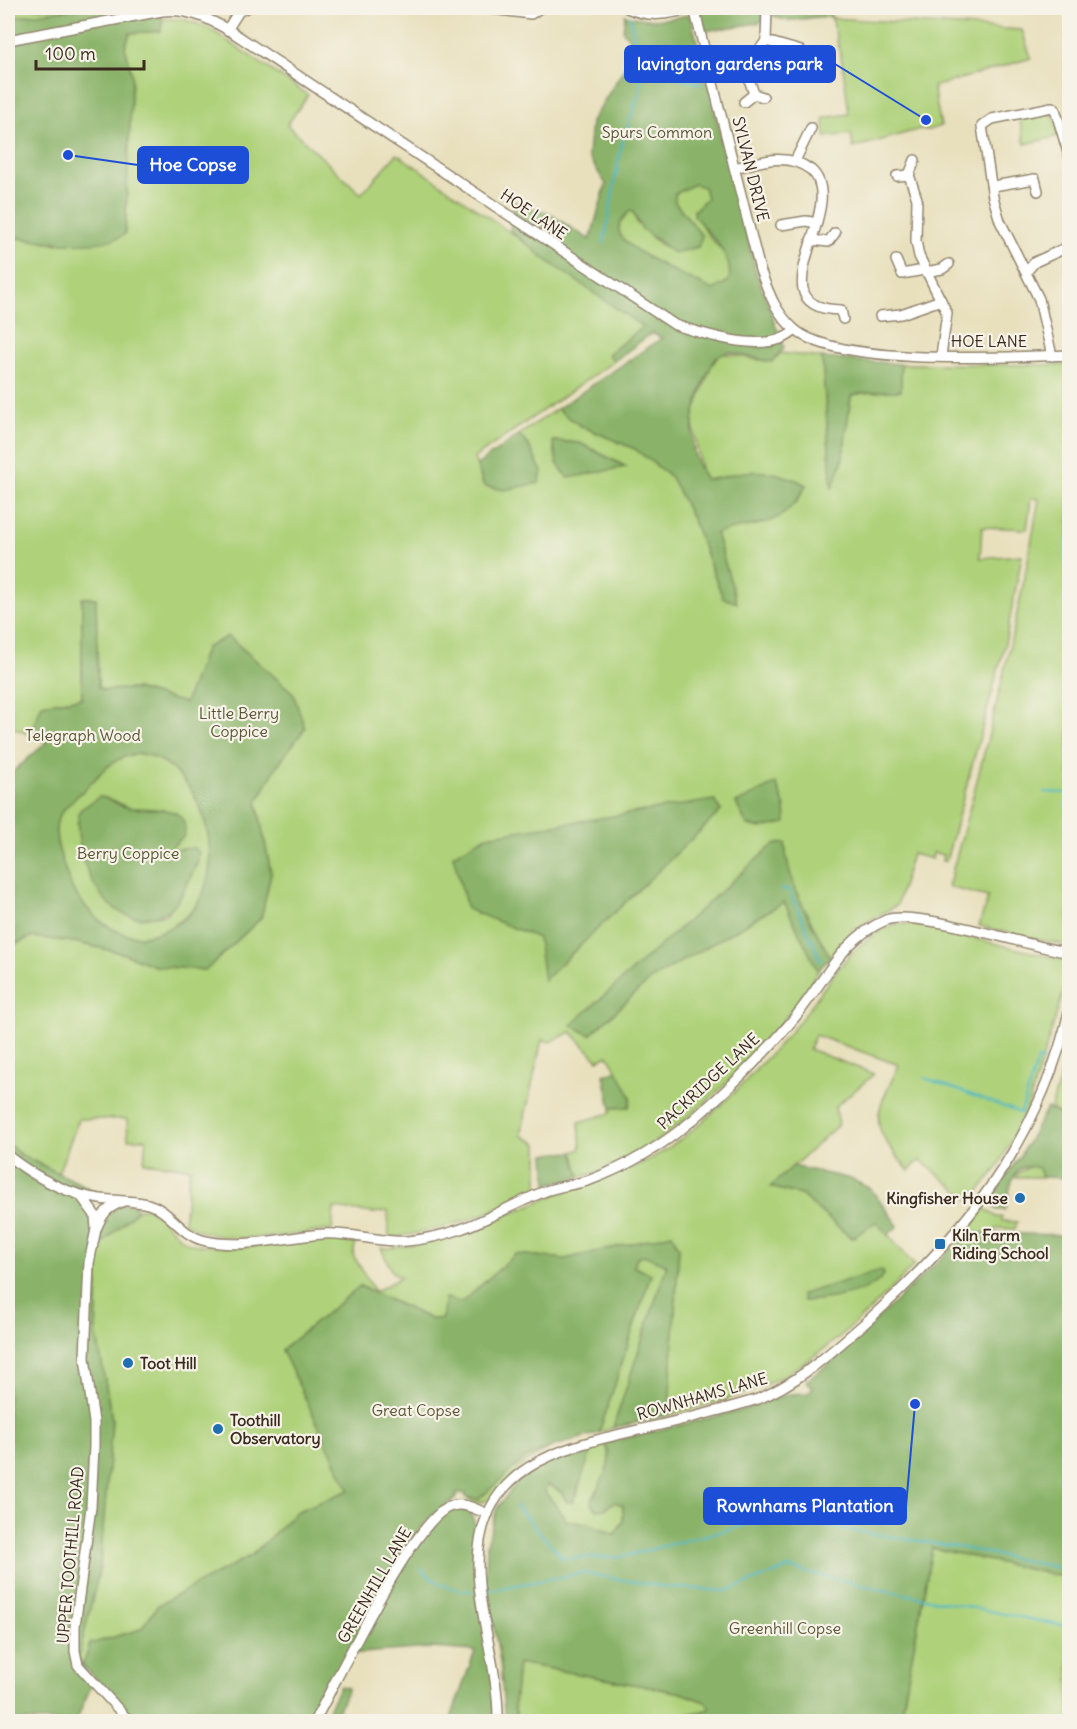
<svg xmlns="http://www.w3.org/2000/svg" width="1077" height="1729" font-family="Delius,sans-serif">
	<style>
		.green { fill: #aed179; stroke: #747e4c; stroke-width: 1.5; fill-rule: evenodd }
		.forest { fill: #8ab369; stroke: #626e44; stroke-width: 1.5; fill-rule: evenodd }
		.lines { fill: none; stroke-linecap: round; stroke-linejoin: round }
		.stream { stroke: #4ab8c5; stroke-width: 2 }
		.minor-casing { stroke: #92856e; stroke-width: 12 }
		.minor { stroke: #fff; stroke-width: 9 }
		.poi-dot { fill: #1f6fb2; stroke: #f7f3e8; stroke-width: 2 }
		.labels { text-anchor: middle; dominant-baseline: central; stroke-width: 4.5; stroke-linejoin: round; paint-order: stroke }
		.park-label { font-size: 16px; fill: #585435; stroke: #f7f3e8 }
		.street-label { font-size: 16px; fill: #3b2a1e; stroke: #f7f3e8 }
		.poi-label { font-size: 16px; font-weight: bold; fill: #3b2a1e; stroke: #f7f3e8; text-anchor: start }
		.leader { fill: none; stroke: #1d4ed8; stroke-width: 2 }
		.callout-dot { fill: #1d4ed8; stroke: #f7f3e8; stroke-width: 2 }
		.callout { fill: #1d4ed8; stroke: #1d4ed8; stroke-width: 2 }
		.callout-label { font-size: 18px; text-anchor: middle; font-weight: bold; fill: #fff }
	</style>
	<rect width="100%" height="100%" fill="#f7f3e8"/>
	<filter id="ink" filterUnits="userSpaceOnUse"><feTurbulence type="fractalNoise" baseFrequency=".0167" numOctaves="2"/><feDisplacementMap in="SourceGraphic" scale="12" xChannelSelector="R" yChannelSelector="G"/><feConvolveMatrix kernelMatrix="1 2 1 2 8 2 1 2 1" color-interpolation-filters="sRGB"/></filter>
	<filter id="wash" filterUnits="userSpaceOnUse"><feTurbulence type="fractalNoise" baseFrequency=".008" numOctaves="4" result="noise"/><feDisplacementMap in="SourceGraphic" scale="24" xChannelSelector="R" yChannelSelector="G"/><feGaussianBlur stdDeviation="1.35" result="paint"/><feColorMatrix in="noise" values="0 0 0 0 0 0 0 0 0 0 0 0 0 0 0 0 0 1.4 0 .05"/><feComposite in="paint" operator="in"/></filter>
	<g filter="url(#wash)">
		<rect width="100%" height="100%" fill="#e8e0bd"/>
		<g class="green">
			<path d="M8,8H79L8,18Z"/>
			<path d="M832,18L1022,30L1031,58L933,87L941,126L929,130L920,129L853,148L851,134L825,137L824,118L849,114L843,66Z"/>
			<path d="M162,19H183L207,27L308,95L287,125L361,194L397,154C480,210 561,268 643,327L608,354L614,361L474,458L484,486L542,472L529,446L519,435L557,409L581,426L635,449L671,477L693,520L723,598L736,602L716,533L746,525L796,504L806,486C782,470 756,472 728,476C720,477 715,480 706,479L702,474L692,420L711,366L721,353L771,362L781,353L822,358L832,487L842,462L851,396C864,391 887,391 901,391V364L1069,365V946L979,926L988,897L948,887C984,759 1017,630 1039,499L1031,498L1027,529L982,527L980,558L1022,555L1005,644L946,861H942L943,855L933,853L932,859L912,854L897,905L854,929L830,957C811,921 787,885 785,844L590,1035L651,979L784,902L818,971C775,1044 665,1158 580,1177L573,1152L581,1149L579,1122L611,1113V1108L629,1107L631,1097L608,1055L598,1060L571,1032L550,1042L542,1039L521,1135L538,1144V1187C532,1194 522,1197 514,1201C472,1221 436,1231 389,1238L388,1211L374,1213L334,1208L332,1230C287,1234 224,1250 184,1222L190,1168L144,1162L146,1139H128L127,1119H79L58,1173L21,1155L8,1144V947L31,937L74,942L122,953L155,966L206,970L261,918L271,873L257,802L277,766L206,648L185,704L136,689L103,690L98,687L96,598H82V698L43,704L30,735L8,725V236L55,244L125,234L132,75L125,47L130,33L161,31ZM553,441L580,443L625,466L568,478L557,463ZM714,800L721,811L544,979L539,938Z"/>
			<path d="M1048,111L1053,115L1059,136L1025,144L1019,117Z"/>
			<path d="M694,184L705,187L707,198L694,211C699,220 705,232 712,240C725,253 733,262 729,281L713,291C695,280 622,251 619,231C618,223 624,216 630,211L633,212L637,223L657,242L674,253L698,247L694,225L675,202V194Z"/>
			<path d="M138,754C158,755 170,766 183,780C209,807 219,866 200,899C193,912 183,920 171,927C130,950 97,926 73,890C68,881 65,870 62,860C47,816 60,813 90,784C105,768 116,756 138,754ZM114,800C127,810 147,812 163,809L184,836L173,846L172,851L185,849L198,862L181,896L165,915L153,916L83,861L77,822Z"/>
			<path d="M894,924H912L1069,961V974L1027,1109L998,1167L971,1201L920,1160L909,1171C867,1121 873,1121 899,1065L815,1035L809,1049L874,1074L835,1107L839,1124L771,1187L801,1195L851,1238L876,1221L914,1265C871,1312 812,1367 753,1390C727,1400 700,1406 674,1414L669,1408L679,1248L672,1234L565,1259L516,1254L442,1320L431,1319L360,1286L282,1350L350,1490L296,1512L252,1555L159,1605L141,1629L90,1644L83,1665L78,1659L100,1567L112,1420L96,1331L99,1246L137,1210L147,1207C165,1217 174,1237 189,1243C200,1247 214,1246 226,1247C270,1248 312,1238 356,1241L353,1255L375,1292L401,1277L392,1272L381,1248C391,1249 402,1246 412,1245C460,1238 501,1217 545,1199C584,1182 620,1177 659,1154C705,1126 750,1077 786,1037C823,998 841,946 894,924Z"/>
			<path d="M1069,1049V1120L1051,1108Z"/>
			<path d="M1031,1166L1039,1168L1042,1177H1011Z"/>
			<path d="M984,1208L997,1217H1002V1221L1017,1222L1015,1229L997,1228L993,1233H968Z"/>
			<path d="M644,1255L667,1265L613,1428L599,1433L651,1274L634,1267L637,1257Z"/>
			<path d="M605,1444C614,1459 605,1478 595,1492L605,1509L614,1502L623,1505V1521L615,1534L590,1524L566,1521L544,1490L548,1484L562,1493L567,1502L578,1494L579,1483L593,1446Z"/>
			<path d="M551,1447L525,1463L488,1500L475,1504L465,1497L478,1500L525,1458Z"/>
			<path d="M932,1548L1069,1578V1721L900,1722Z"/>
			<path d="M518,1663L682,1693L706,1702L711,1709L661,1721L518,1722L514,1705Z"/>
		</g>
		<g class="forest">
			<path d="M79,8H163L161,31L130,33L125,47L132,75L125,234C100,251 37,241 8,236V18Z"/>
			<path d="M699,8H760L764,19L759,23L705,31Z"/>
			<path d="M800,8H828L832,18C814,13 788,27 773,15L774,10Z"/>
			<path d="M690,14L757,275L784,348L772,362L729,352L716,357C696,393 680,443 706,479C717,480 723,476 733,474C757,468 785,473 806,485C783,530 760,521 716,533L737,603L723,598L693,520L671,477L635,449L581,426L557,409L662,338L652,333L614,361L608,354L643,327L546,260L510,230L514,202L548,213L590,240L606,184L588,156L591,122L637,48L623,31L625,15C649,21 666,21 690,14ZM694,184L704,187L707,198L694,211V215C709,236 734,253 729,281L713,290C695,280 622,251 619,231C618,223 624,216 630,211L633,212L642,229L674,253L698,247L702,236L675,202V194Z"/>
			<path d="M822,358L901,364V391C888,391 862,391 851,396L842,462L832,489Z"/>
			<path d="M519,435L529,446L542,472L539,483L504,490L484,486L477,465Z"/>
			<path d="M553,441L580,443L626,467L568,478L557,463Z"/>
			<path d="M82,598H96L98,687L103,690L136,689L185,703L206,648L228,636L293,693L305,728L277,766L257,802L271,873L261,918L206,970L155,966L122,953L74,942L31,937L8,947V776L47,742L30,735L42,704L82,698ZM138,754C158,755 170,766 183,780C209,807 219,866 200,899C194,912 183,921 171,927C130,950 96,925 73,890C68,881 65,870 62,860C47,816 60,813 90,784C105,768 116,756 138,754Z"/>
			<path d="M776,783L785,807L786,823L761,828L747,825L736,803Z"/>
			<path d="M99,797C110,797 115,804 125,807C146,812 192,800 184,836L173,846L172,850L195,848L199,853C198,865 191,875 185,887C175,907 171,913 149,917C100,926 70,849 80,810Z"/>
			<path d="M714,800L721,811L544,980L538,938L467,909L453,855L487,836Z"/>
			<path d="M785,843C787,885 811,921 830,957L818,971L784,902L651,979L590,1035L571,1025L773,845Z"/>
			<path d="M617,1070L631,1097L629,1107L611,1108L604,1075Z"/>
			<path d="M1047,1108L1069,1120V1178L1042,1177L1039,1168C1007,1159 1012,1192 1005,1210H997L988,1203L1021,1154Z"/>
			<path d="M8,1144L21,1155L89,1188L84,1203L92,1220L124,1204L136,1205L137,1210L99,1247L96,1331L112,1420L100,1567L78,1659L92,1684L76,1721H8Z"/>
			<path d="M573,1152L580,1177L547,1184L545,1154Z"/>
			<path d="M793,1166L851,1179L871,1189L898,1226L888,1235L876,1222L852,1238L801,1195L770,1187Z"/>
			<path d="M968,1233L1069,1235V1578L932,1548L900,1721H661L710,1709L706,1702L682,1693L518,1663L514,1705L518,1721L505,1722L500,1661L486,1582L487,1544L497,1508L522,1476L547,1461L581,1449L746,1409L789,1394L808,1393L813,1387L806,1381L835,1359ZM605,1444C617,1464 598,1484 591,1503L597,1510L605,1509L614,1502L623,1505V1521L615,1534L590,1524L567,1521L544,1490L548,1484L562,1493L567,1502H573L593,1446Z"/>
			<path d="M672,1234L679,1248L669,1408L674,1414L613,1428L667,1265L644,1255L637,1257L634,1267L651,1274L599,1433L551,1447L525,1458L478,1500L465,1497L466,1493L456,1494V1498C431,1513 417,1532 400,1556L439,1518L455,1508L469,1510L477,1529L492,1669L494,1721H450L475,1651L431,1648L347,1654L310,1722L135,1721L83,1665L90,1644L141,1629L158,1605L252,1555L296,1512L349,1490L282,1350L360,1286L430,1319H442L445,1298L462,1302L516,1254L565,1259Z"/>
			<path d="M881,1270L884,1273C876,1294 823,1300 803,1301L802,1294Z"/>
			<path d="M340,1686L348,1688L334,1721H322Z"/>
		</g>
		<g class="lines">
			<g class="stream">
				<path d="M636,50L679,78L702,84"/>
				<path d="M604,243L621,146L639,93L641,77L630,16"/>
				<path d="M1044,792L1070,793"/>
				<path d="M781,889L789,890L821,961"/>
				<path d="M1063,1065L1070,1066"/>
				<path d="M925,1078L1021,1113L1038,1059L1043,1060"/>
				<path d="M516,1506L563,1558L621,1557L773,1518L963,1548L1070,1570"/>
				<path d="M421,1569C437,1584 451,1591 474,1591"/>
				<path d="M490,1590L582,1573L666,1587L726,1591L789,1568L884,1590L1070,1627"/>
			</g>
		</g>
	</g>
	<g filter="url(#ink)">
		<g class="lines">
			<g class="minor-casing">
				<g id="minor">
					<path d="M484,8L531,14L540,8"/>
					<path d="M627,8C649,18 668,15 691,8"/>
					<path d="M694,8L760,270C769,293 775,312 794,329C837,367 1009,357 1070,355"/>
					<path d="M227,30L239,11L247,8"/>
					<path d="M8,40L162,11C190,8 212,20 235,34L675,325C706,335 770,356 795,330"/>
					<path d="M766,41L767,8"/>
					<path d="M742,58L757,53L766,41L801,51"/>
					<path d="M709,63L742,58L754,94L763,97"/>
					<path d="M744,102L754,94"/>
					<path d="M795,161L811,128"/>
					<path d="M735,168C761,161 788,152 811,170C852,206 751,309 841,310L843,319"/>
					<path d="M909,175L915,160"/>
					<path d="M897,176L909,175L917,199L916,241L919,256L947,313L941,356"/>
					<path d="M993,186L1035,179L1038,191"/>
					<path d="M781,225L806,221L817,223"/>
					<path d="M811,240L828,242L835,233"/>
					<path d="M896,260L902,274L924,270"/>
					<path d="M925,272L942,269L949,264"/>
					<path d="M1026,272L1035,262L1070,246"/>
					<path d="M880,316L901,314L941,300"/>
					<path d="M1052,356L1039,299L1000,221L993,197L982,126L992,119L1052,107L1055,109L1070,159"/>
					<path d="M8,1156C35,1177 65,1194 100,1199C115,1201 133,1200 148,1204C170,1210 180,1234 202,1240C241,1250 285,1237 323,1234C351,1232 379,1243 407,1241C463,1236 495,1212 543,1192C558,1186 575,1185 590,1180C628,1166 663,1145 694,1119C730,1088 766,1053 796,1016C825,981 841,939 886,920C914,909 1033,947 1070,953"/>
					<path d="M81,1196L95,1215L96,1229L89,1263L85,1358L94,1422V1446L91,1507L75,1626V1651L78,1665L130,1722"/>
					<path d="M97,1227C103,1213 108,1207 122,1202"/>
					<path d="M314,1722C337,1680 413,1521 449,1507C462,1501 475,1509 488,1514"/>
					<path d="M498,1722C499,1668 478,1617 478,1564C479,1464 564,1447 643,1429C682,1420 720,1411 758,1399C800,1382 831,1352 865,1323C966,1233 1039,1142 1070,1008"/>
				</g>
			</g>
			<use href="#minor" class="minor"/>
		</g>
	</g>
	<g class="poi-dot">
		<circle cx="1020" cy="1198" r="6"/>
		<rect x="934" y="1238" width="12" height="12" rx="3"/>
		<circle cx="128" cy="1363" r="6"/>
		<circle cx="218" cy="1429" r="6"/>
	</g>
	<g class="labels">
		<g class="park-label">
			<text x="657" y="132">Spurs Common</text>
			<text x="239" y="713">Little Berry<tspan x="239" dy="18">Coppice</tspan></text>
			<text x="83" y="735">Telegraph Wood</text>
			<text x="128" y="853">Berry Coppice</text>
			<text x="416" y="1410">Great Copse</text>
			<text x="785" y="1628">Greenhill Copse</text>
		</g>
		<g class="street-label">
			<text transform="translate(751 169) rotate(76)">SYLVAN DRIVE</text>
			<text transform="translate(534 214) rotate(34)">HOE LANE</text>
			<text x="989" y="341">HOE LANE</text>
			<text transform="translate(708 1081) rotate(-43)">PACKRIDGE LANE</text>
			<text transform="translate(702 1396) rotate(-16)">ROWNHAMS LANE</text>
			<text transform="translate(70 1555) rotate(-85)">UPPER TOOTHILL ROAD</text>
			<text transform="translate(374 1585) rotate(-60)">GREENHILL LANE</text>
		</g>
		<g class="poi-label">
			<text x="1008" y="1198" text-anchor="end">Kingfisher House</text>
			<text x="952" y="1235">Kiln Farm<tspan x="952" dy="18">Riding School</tspan></text>
			<text x="140" y="1363">Toot Hill</text>
			<text x="230" y="1420">Toothill<tspan x="230" dy="18">Observatory</tspan></text>
		</g>
	</g>
	<path class="leader" d="M926 120L835 64M68 155L138 165M915 1404L906 1506"/>
	<g class="callout-dot">
		<circle cx="926" cy="120" r="6"/>
		<circle cx="68" cy="155" r="6"/>
		<circle cx="915" cy="1404" r="6"/>
	</g>
	<g class="callout">
		<rect x="625" y="46" width="210" height="36" rx="6"/>
		<rect x="138" y="147" width="110" height="36" rx="6"/>
		<rect x="704" y="1488" width="202" height="36" rx="6"/>
	</g>
	<g class="callout-label">
		<text x="730" y="70">lavington gardens park</text>
		<text x="193" y="171">Hoe Copse</text>
		<text x="805" y="1512">Rownhams Plantation</text>
	</g>
	<rect width="1077" height="1729" fill="none" stroke="#f7f3e8" stroke-width="30"/>
	<path d="M36 60v9h108v-9" fill="none" stroke="#3b2a1e" stroke-width="3"/>
	<text x="45" y="60" font-size="18" fill="#3b2a1e" stroke="#f7f3e8" stroke-width="4.5" paint-order="stroke">100 m</text>
</svg>
